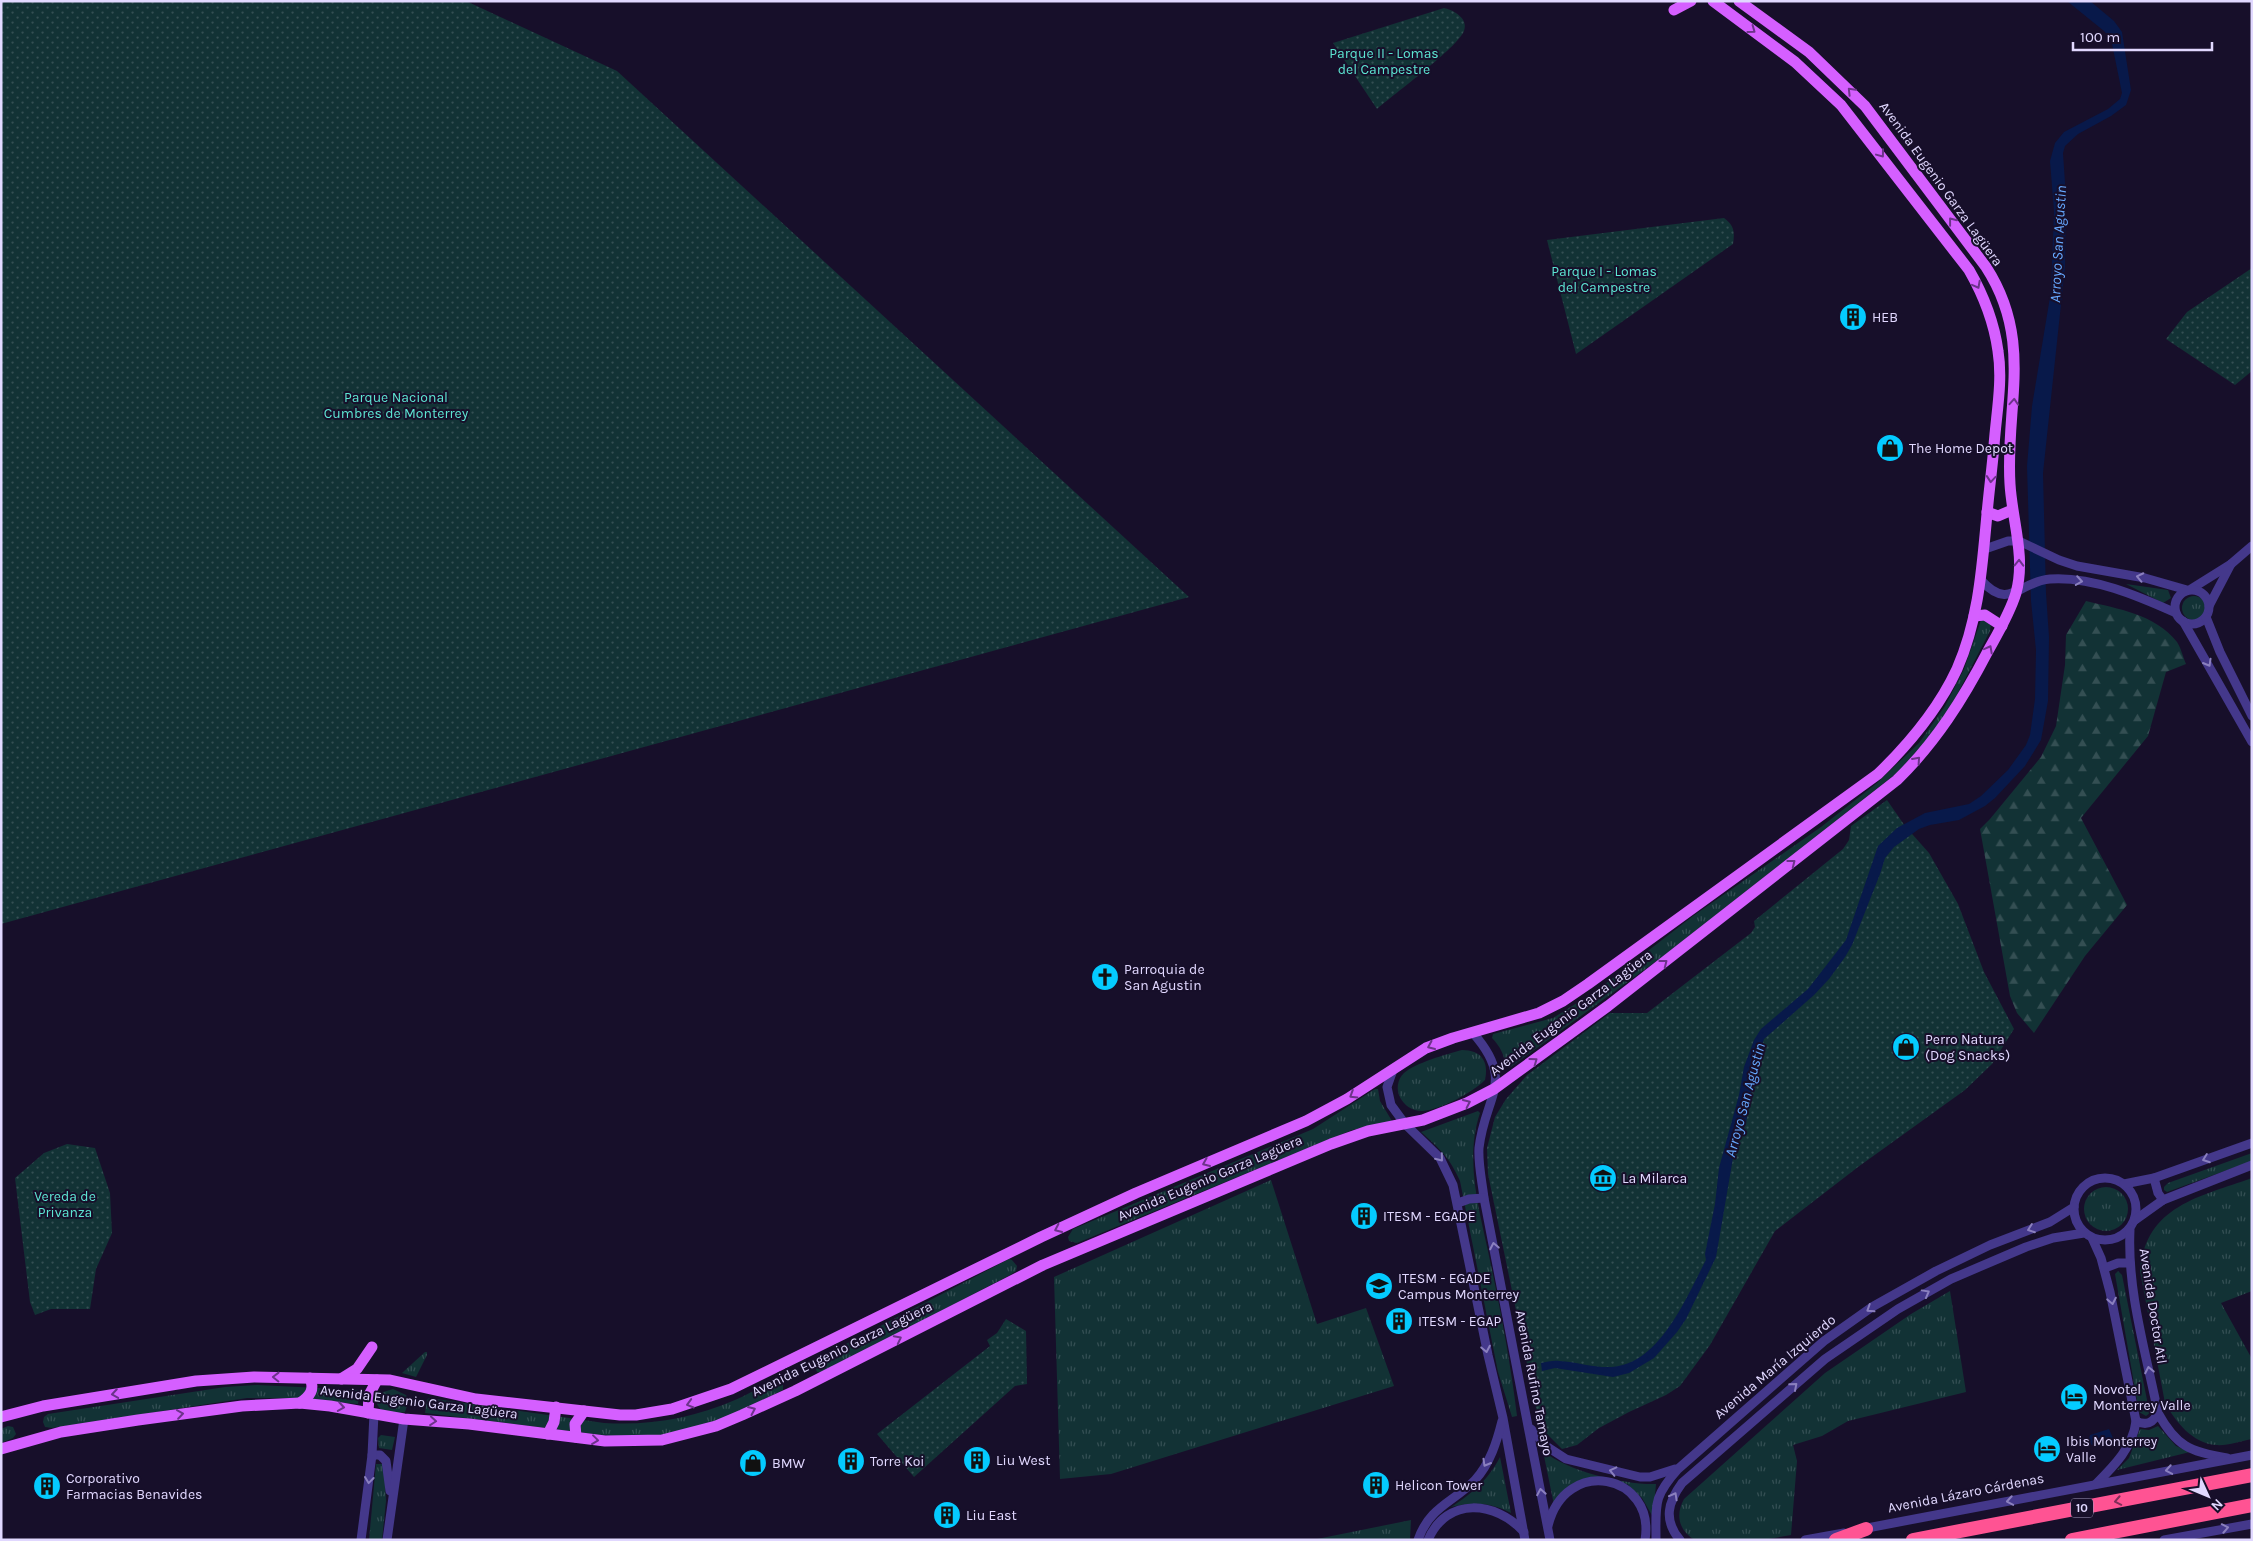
<svg xmlns="http://www.w3.org/2000/svg" width="2253" height="1541" font-family="Karla,sans-serif">
	<style>
		.grass { fill: url(#grass-tufts) }
		.forest { fill: url(#forest-firs) }
		.park { fill: url(#park-dots) }
		.water { fill: #08194a }
		.lines { fill: none; stroke-linecap: round; stroke-linejoin: round }
		.minor { stroke: #44388b; stroke-width: 9 }
		.major { stroke: #d55fff; stroke-width: 11 }
		.highway { stroke: #ff5393; stroke-width: 14 }
		.oneway { stroke: #6c338a }
		.oneway2 { stroke: #8b80bf }
		.oneway3 { stroke: #7f2e59 }
		.labels { text-anchor: middle; dominant-baseline: central; stroke-width: 4; stroke-linejoin: round; paint-order: stroke }
		.shield { fill: #170f2a; stroke: #a49cbf; stroke-width: 1 }
		.shield-label { font-size: 12px; font-weight: bold; fill: #e1d8ff }
		.park-label { font-size: 14px; fill: #5de6d3; stroke: #170f2a }
		.street-label { font-size: 14px; fill: #e1d8ff; stroke: #170f2a }
		.poi-label { font-size: 14px; fill: #e1d8ff; stroke: #170f2a; text-anchor: start }
		.water-label { font-size: 15px; font-style: italic; fill: #66a8ff; stroke: #170f2a }
	</style>
	<defs>
		<pattern id="grass-tufts" width="24" height="20" patternUnits="userSpaceOnUse" patternTransform="scale(1.25)"><rect width="24" height="20" fill="#123235"/><path d="M3 7l-1-3M5 7V3M7 7l1-3M15 17l-1-3M17 17v-4M19 17l1-3" fill="none" stroke="#344f53"/></pattern>
		<pattern id="forest-firs" width="22" height="20" patternUnits="userSpaceOnUse" patternTransform="scale(1.25)"><rect width="22" height="20" fill="#123235"/><path d="M5 1l3.5 6h-7zM16 11l3.5 6h-7z" fill="#344f53"/></pattern>
		<pattern id="park-dots" width="8" height="8" patternUnits="userSpaceOnUse" patternTransform="scale(1.25)"><rect width="8" height="8" fill="#123235"/><path d="M2 2h.1M6 6h.1" fill="none" stroke="#344f53" stroke-width="1.8" stroke-linecap="round"/></pattern>
	</defs>
	<rect width="100%" height="100%" fill="#170f2a"/>
	<g class="grass">
		<path d="M2126,584L2168,590L2171,598L2163,603Z"/>
		<circle cx="2194" cy="608" r="12"/>
		<path d="M1984,619L1991,624L1990,631L1949,710L1936,729L1898,772L1666,954L1511,1067L1506,1068C1505,1056 1500,1046 1492,1038L1493,1034L1553,1018L1596,991L1693,916L1821,827L1877,783L1919,743L1945,706L1964,669L1981,620Z"/>
		<path d="M1462,1050C1481,1050 1489,1061 1485,1080C1472,1093 1441,1109 1423,1111C1403,1112 1389,1088 1404,1073C1415,1063 1447,1054 1462,1050Z"/>
		<path d="M1375,1089H1378L1380,1101L1392,1121L1352,1130L1077,1243L1069,1241L1068,1237L1073,1229L1313,1129Z"/>
		<path d="M1478,1111L1480,1113C1463,1164 1482,1218 1492,1270C1502,1318 1511,1366 1517,1416L1512,1417L1498,1372L1460,1181C1450,1158 1440,1149 1421,1132Z"/>
		<path d="M2252,1153V1161L2167,1192L2164,1190V1187L2168,1183Z"/>
		<path d="M2252,1178V1291L2221,1303L2252,1359V1439C2241,1441 2227,1446 2216,1445C2192,1443 2176,1422 2165,1403L2140,1271C2146,1205 2200,1197 2252,1178Z"/>
		<path d="M1271,1180L1317,1324L1366,1308L1394,1386L1111,1474L1060,1479L1054,1277Z"/>
		<circle cx="2106" cy="1209" r="22"/>
		<path d="M1009,1259L1012,1260L1017,1266L1016,1271L1010,1275L823,1372H817L814,1364L817,1359Z"/>
		<path d="M2118,1271L2122,1275L2148,1405L2151,1412L2146,1416L2139,1412L2115,1274Z"/>
		<path d="M1950,1291L1966,1392L1848,1421L1822,1436L1793,1445L1797,1461L1791,1535L1763,1540H1695C1679,1531 1675,1515 1684,1499L1825,1373L1911,1314Z"/>
		<path d="M425,1352H427V1355L416,1377L402,1373Z"/>
		<path d="M777,1381L783,1385V1390L715,1423L659,1436L626,1438L425,1413L427,1400L429,1398L604,1423C650,1426 693,1418 735,1400C749,1394 762,1385 777,1381Z"/>
		<path d="M257,1385L360,1390L358,1404L289,1398H247L52,1428L45,1427L43,1422L44,1417L48,1414L225,1387Z"/>
		<path d="M393,1389L406,1395L409,1400L405,1412C394,1414 383,1416 377,1404L380,1393Z"/>
		<path d="M8,1426L13,1427L16,1434L13,1438L1,1443V1429Z"/>
		<path d="M2158,1426L2176,1446L2190,1452L2117,1470L2129,1458L2140,1429L2149,1430Z"/>
		<path d="M381,1435L395,1437L392,1450L379,1448L378,1438Z"/>
		<path d="M1543,1451C1567,1471 1624,1485 1656,1484L1653,1517L1642,1498L1627,1484L1601,1479L1589,1480L1554,1505Z"/>
		<path d="M1500,1457L1511,1513C1490,1502 1474,1502 1451,1507C1473,1493 1488,1480 1500,1457Z"/>
		<path d="M376,1464H384L386,1501L382,1540H369Z"/>
		<path d="M1411,1520L1410,1540H1312Z"/>
	</g>
	<path class="forest" d="M2086,601C2118,609 2155,614 2177,642C2181,648 2183,657 2186,664L2166,672L2148,736L2081,818L2127,905L2085,956L2034,1033L2017,1013L2010,996L1980,829L1990,819L2041,757L2056,726L2065,665L2066,635Z"/>
	<g class="park">
		<path d="M1,1H466L617,71L1189,597L1,924Z"/>
		<path d="M1444,8C1453,10 1469,18 1464,31C1458,47 1393,95 1377,109L1333,43Z"/>
		<path d="M1724,218C1734,225 1735,232 1733,244L1576,354L1547,240Z"/>
		<path d="M2252,268V371L2235,385L2166,339L2187,312Z"/>
		<path d="M1887,800L1905,826L1929,853L1958,904L1984,972L2014,1029L1992,1064L1965,1090L1858,1167L1775,1231L1710,1345L1680,1386L1666,1395L1629,1412L1599,1428L1577,1445L1562,1449L1540,1427L1488,1174L1487,1148L1495,1117L1506,1099L1527,1075L1610,1013H1647L1751,933L1755,927L1754,921L1843,849L1849,840L1851,826Z"/>
		<path d="M67,1144L95,1148L110,1193L112,1233L96,1269L90,1309H51L35,1315L30,1302L15,1178L44,1153Z"/>
		<path d="M1006,1319L1026,1331L1027,1384L1015,1386L914,1477L877,1434L990,1346L987,1340L997,1333Z"/>
	</g>
	<g class="water">
		<path d="M2067,1H2090L2114,21L2122,32L2131,90L2126,105L2111,116L2078,134L2065,146L2063,153L2066,198L2065,267L2043,473L2046,593L2049,637L2048,701L2041,740L2025,766L1995,798L1985,806L1959,820L1930,825L1919,829L1894,847L1885,858L1880,874L1852,945L1845,957L1829,979L1814,995L1764,1039L1757,1061L1746,1123L1734,1152L1716,1257L1686,1319L1677,1332L1654,1358L1629,1373L1613,1377L1555,1368L1542,1371L1541,1363C1547,1362 1554,1360 1559,1361C1577,1362 1594,1368 1612,1367C1660,1364 1687,1296 1706,1260L1705,1254L1715,1204L1719,1168L1739,1095L1744,1067L1754,1040L1761,1029L1808,989L1846,940L1878,846L1897,828L1925,813L1969,804L1981,796L2008,770L2026,745L2030,735L2035,699L2036,650L2031,601L2027,466L2032,406L2051,291L2054,211L2050,161L2055,143L2064,132L2108,109L2120,99L2122,93L2111,39L2104,31Z"/>
		<path d="M2109,1429L2113,1438L2110,1446L2101,1443L2096,1448L2088,1442L2090,1435Z"/>
	</g>
	<g class="lines">
		<g class="minor">
			<path d="M1985,549L2008,541H2019L2059,560L2077,566L2145,578L2187,590"/>
			<path d="M1981,580C2009,612 2020,581 2050,579C2092,576 2138,596 2176,613"/>
			<path d="M2191,589L2231,564L2252,546"/>
			<circle cx="2192" cy="607" r="17"/>
			<path d="M2209,606L2231,564"/>
			<path d="M2206,617L2220,652L2252,716"/>
			<path d="M2183,621L2252,742"/>
			<path d="M1473,1033C1516,1082 1485,1095 1479,1148C1478,1164 1482,1181 1484,1198L1550,1540"/>
			<path d="M1393,1070L1387,1087L1391,1105L1405,1124L1440,1158L1453,1185L1488,1355L1503,1418L1525,1540"/>
			<circle cx="2105" cy="1209" r="31"/>
			<path d="M2154,1178L2158,1193L2163,1200"/>
			<path d="M2124,1184L2154,1178L2252,1143"/>
			<path d="M1458,1203L1469,1199L1484,1198"/>
			<path d="M2135,1220L2163,1200L2252,1165"/>
			<path d="M2130,1230C2127,1291 2146,1353 2158,1413C2176,1446 2190,1452 2227,1458"/>
			<path d="M2092,1238L2101,1258L2110,1292L2136,1421C2133,1447 2114,1466 2096,1484"/>
			<path d="M2105,1268L2118,1263H2130"/>
			<path d="M2136,1421C2146,1426 2153,1423 2158,1413"/>
			<path d="M1531,1429L1546,1446L1566,1459L1640,1477H1650L1675,1469"/>
			<path d="M372,1455H380L386,1461L390,1491"/>
			<path d="M1548,1526C1565,1455 1656,1474 1645,1540"/>
			<path d="M1862,1529L2252,1455"/>
			<path d="M361,1540L372,1455L374,1414"/>
			<path d="M387,1540L404,1419"/>
			<path d="M1418,1540C1429,1507 1454,1502 1475,1480C1490,1464 1497,1441 1502,1421"/>
			<path d="M1428,1540C1447,1496 1496,1501 1524,1532"/>
			<path d="M1656,1540C1656,1504 1653,1497 1678,1469L1824,1341L1872,1307L1936,1271L1990,1245L2050,1222L2074,1207"/>
			<path d="M1680,1540C1663,1520 1668,1502 1682,1483L1825,1359L1898,1309L1951,1279L2026,1247L2053,1238L2084,1233"/>
			<path d="M1805,1540L1844,1533"/>
			<path d="M2164,1540L2252,1524"/>
		</g>
		<g class="major">
			<path d="M1674,10L1691,1"/>
			<path d="M1987,512L1998,516L2012,510"/>
			<path d="M1974,616L1985,615L2002,626"/>
			<path d="M341,1379L357,1369L372,1347"/>
			<path d="M300,1403C310,1396 315,1390 310,1378"/>
			<path d="M368,1413L369,1395L377,1380"/>
			<path d="M1,1417L43,1406L196,1381L254,1377L390,1380L476,1399L620,1415H636L672,1409L731,1389L1041,1237L1136,1193L1306,1121L1347,1099L1426,1048L1453,1038L1539,1013L1563,1001L1588,984L1878,774C1910,743 1938,710 1957,669C1979,619 1982,567 1987,514C1989,491 1992,469 1994,446C1996,415 2003,382 1998,351C1994,322 1984,296 1969,270L1841,105L1795,62L1713,1"/>
			<path d="M548,1434L554,1422L556,1407"/>
			<path d="M576,1437L575,1424L584,1411"/>
			<path d="M1,1449L61,1432L138,1420L242,1406L300,1403L330,1406L404,1419L469,1424L605,1441L662,1440L716,1426L742,1415L795,1391L1043,1265L1331,1144L1368,1131L1423,1120L1467,1103L1494,1089L1608,1006L1897,780C1936,742 1963,699 1988,651C1998,633 2010,613 2016,593C2026,557 2012,520 2010,484C2005,406 2034,341 1986,267L1865,106L1809,52L1739,1"/>
		</g>
		<g class="highway">
			<path d="M1836,1540L1866,1529"/>
			<path d="M1913,1540L2252,1475"/>
			<path d="M2072,1540L2252,1505"/>
		</g>
	</g>
	<defs><path id="oneway-chevron" d="M-2-3.5L2.5 0L-2 3.5" fill="none" stroke-width="1.6" stroke-linecap="round" stroke-linejoin="round" transform="scale(1.25)"/></defs>
	<g class="oneway">
		<use href="#oneway-chevron" transform="translate(1752 30) rotate(36)"/>
		<use href="#oneway-chevron" transform="translate(1851 91) rotate(-134)"/>
		<use href="#oneway-chevron" transform="translate(1881 154) rotate(53)"/>
		<use href="#oneway-chevron" transform="translate(1952 221) rotate(-128)"/>
		<use href="#oneway-chevron" transform="translate(1977 285) rotate(62)"/>
		<use href="#oneway-chevron" transform="translate(2014 402) rotate(-86)"/>
		<use href="#oneway-chevron" transform="translate(1991 479) rotate(95)"/>
		<use href="#oneway-chevron" transform="translate(2019 563) rotate(-89)"/>
		<use href="#oneway-chevron" transform="translate(1989 649) rotate(-62)"/>
		<use href="#oneway-chevron" transform="translate(1917 760) rotate(-48)"/>
		<use href="#oneway-chevron" transform="translate(1792 863) rotate(-38)"/>
		<use href="#oneway-chevron" transform="translate(1664 963) rotate(-38)"/>
		<use href="#oneway-chevron" transform="translate(1431 1046) rotate(156)"/>
		<use href="#oneway-chevron" transform="translate(1534 1061) rotate(-36)"/>
		<use href="#oneway-chevron" transform="translate(1353 1095) rotate(148)"/>
		<use href="#oneway-chevron" transform="translate(1467 1103) rotate(-25)"/>
		<use href="#oneway-chevron" transform="translate(1206 1163) rotate(157)"/>
		<use href="#oneway-chevron" transform="translate(1058 1229) rotate(155)"/>
		<use href="#oneway-chevron" transform="translate(898 1339) rotate(-27)"/>
		<use href="#oneway-chevron" transform="translate(276 1377) rotate(-179)"/>
		<use href="#oneway-chevron" transform="translate(115 1394) rotate(171)"/>
		<use href="#oneway-chevron" transform="translate(690 1404) rotate(164)"/>
		<use href="#oneway-chevron" transform="translate(341 1407) rotate(9)"/>
		<use href="#oneway-chevron" transform="translate(752 1410) rotate(-24)"/>
		<use href="#oneway-chevron" transform="translate(180 1414) rotate(-8)"/>
		<use href="#oneway-chevron" transform="translate(433 1421) rotate(5)"/>
		<use href="#oneway-chevron" transform="translate(595 1440) rotate(7)"/>
	</g>
	<g class="oneway2">
		<use href="#oneway-chevron" transform="translate(2140 577) rotate(-168)"/>
		<use href="#oneway-chevron" transform="translate(2079 581) rotate(9)"/>
		<use href="#oneway-chevron" transform="translate(2208 663) rotate(60)"/>
		<use href="#oneway-chevron" transform="translate(1440 1158) rotate(51)"/>
		<use href="#oneway-chevron" transform="translate(2206 1159) rotate(160)"/>
		<use href="#oneway-chevron" transform="translate(2031 1229) rotate(160)"/>
		<use href="#oneway-chevron" transform="translate(1494 1246) rotate(-101)"/>
		<use href="#oneway-chevron" transform="translate(1926 1293) rotate(-29)"/>
		<use href="#oneway-chevron" transform="translate(2112 1301) rotate(79)"/>
		<use href="#oneway-chevron" transform="translate(1870 1309) rotate(147)"/>
		<use href="#oneway-chevron" transform="translate(1486 1349) rotate(79)"/>
		<use href="#oneway-chevron" transform="translate(2149 1370) rotate(-101)"/>
		<use href="#oneway-chevron" transform="translate(1794 1386) rotate(-41)"/>
		<use href="#oneway-chevron" transform="translate(1486 1463) rotate(120)"/>
		<use href="#oneway-chevron" transform="translate(2169 1470) rotate(170)"/>
		<use href="#oneway-chevron" transform="translate(1613 1471) rotate(-167)"/>
		<use href="#oneway-chevron" transform="translate(369 1480) rotate(97)"/>
		<use href="#oneway-chevron" transform="translate(1541 1492) rotate(-100)"/>
		<use href="#oneway-chevron" transform="translate(1674 1496) rotate(-61)"/>
		<use href="#oneway-chevron" transform="translate(2010 1501) rotate(170)"/>
		<use href="#oneway-chevron" transform="translate(2225 1528) rotate(-11)"/>
	</g>
	<use class="oneway3" href="#oneway-chevron" transform="translate(2118 1501) rotate(169)"/>
	<defs>
		<g id="building-disc" transform="scale(1.4375)"><circle r="9.5" fill="#04cbff" stroke="#170f2a"/><path d="M-4-6H4V6H1V3H-1V6H-4ZM-2.5-4.3h1.7v1.8h-1.7ZM.8-4.3h1.7v1.8H.8ZM-2.5-1h1.7V.8h-1.7ZM.8-1h1.7V.8H.8Z" fill="#111"/></g>
		<g id="shop-disc" transform="scale(1.4375)"><circle r="9.5" fill="#04cbff" stroke="#170f2a"/><path d="M-5-2.5h2.3a2.7 3.5 0 0 1 5.4 0H5L5.5 6h-11ZM-1.5-2.5h3a1.5 2.3 0 0 0-3 0Z" fill="#111"/></g>
		<g id="church-disc" transform="scale(1.4375)"><circle r="9.5" fill="#04cbff" stroke="#170f2a"/><path d="M-1.2-6h2.4v3.5h3.3v2.4h-3.3V6h-2.4V-.1h-3.3v-2.4h3.3Z" fill="#111"/></g>
		<g id="museum-disc" transform="scale(1.4375)"><circle r="9.5" fill="#04cbff" stroke="#170f2a"/><path d="M0-6L6-3V-2H-6V-3ZM-5-1h2V3h-2ZM-1-1h2V3h-2ZM3-1h2V3H3ZM-6 4H6V6H-6Z" fill="#111"/></g>
		<g id="university-disc" transform="scale(1.4375)"><circle r="9.5" fill="#04cbff" stroke="#170f2a"/><path d="M0-5L7-2L0 1L-7-2ZM-4 1L0 2.5L4 1V4Q0 6-4 4Z" fill="#111"/></g>
		<g id="hotel-disc" transform="scale(1.4375)"><circle r="9.5" fill="#04cbff" stroke="#170f2a"/><path d="M-6-4.5h1.5V1H6V5H4.5V3h-9V5H-6ZM-4 0a1.8 1.8 0 1 1 3.6 0ZM.5 0V-2.5h3Q6-2.5 6 0Z" fill="#111"/></g>
	</defs>
	<g fill-rule="evenodd">
		<use href="#building-disc" x="1853" y="317"/>
		<use href="#shop-disc" x="1890" y="448"/>
		<use href="#church-disc" x="1105" y="977"/>
		<use href="#shop-disc" x="1906" y="1047"/>
		<use href="#museum-disc" x="1603" y="1178"/>
		<use href="#building-disc" x="1364" y="1216"/>
		<use href="#university-disc" x="1379" y="1286"/>
		<use href="#building-disc" x="1399" y="1321"/>
		<use href="#hotel-disc" x="2074" y="1397"/>
		<use href="#hotel-disc" x="2047" y="1449"/>
		<use href="#building-disc" x="977" y="1460"/>
		<use href="#building-disc" x="851" y="1461"/>
		<use href="#shop-disc" x="753" y="1463"/>
		<use href="#building-disc" x="1376" y="1485"/>
		<use href="#building-disc" x="47" y="1486"/>
		<use href="#building-disc" x="947" y="1515"/>
	</g>
	<g class="labels">
		<rect class="shield" x="2071" y="1498.5" width="22" height="19" rx="4"/>
		<g class="shield-label">
			<text x="2082" y="1508">10</text>
		</g>
		<g class="park-label">
			<text x="1384" y="53">Parque II - Lomas<tspan x="1384" dy="16">del Campestre</tspan></text>
			<text x="1604" y="271">Parque I - Lomas<tspan x="1604" dy="16">del Campestre</tspan></text>
			<text x="396" y="397">Parque Nacional<tspan x="396" dy="16">Cumbres de Monterrey</tspan></text>
			<text x="65" y="1196">Vereda de<tspan x="65" dy="16">Privanza</tspan></text>
		</g>
		<g class="street-label">
			<text transform="translate(1941 184) rotate(54)">Avenida Eugenio Garza Lagüera</text>
			<text transform="translate(1571 1013) rotate(-37)">Avenida Eugenio Garza Lagüera</text>
			<text transform="translate(1210 1178) rotate(-23)">Avenida Eugenio Garza Lagüera</text>
			<text transform="translate(2153 1306) rotate(81)">Avenida Doctor Atl</text>
			<text transform="translate(842 1349) rotate(-26)">Avenida Eugenio Garza Lagüera</text>
			<text transform="translate(1775 1367) rotate(-40)">Avenida María Izquierdo</text>
			<text transform="translate(1534 1383) rotate(79)">Avenida Rufino Tamayo</text>
			<text transform="translate(419 1402) rotate(7)">Avenida Eugenio Garza Lagüera</text>
			<text transform="translate(1966 1493) rotate(-11)">Avenida Lázaro Cárdenas</text>
		</g>
		<g class="poi-label">
			<text x="1872" y="317">HEB</text>
			<text x="1909" y="448">The Home Depot</text>
			<text x="1124" y="969">Parroquia de<tspan x="1124" dy="16">San Agustin</tspan></text>
			<text x="1925" y="1039">Perro Natura<tspan x="1925" dy="16">(Dog Snacks)</tspan></text>
			<text x="1622" y="1178">La Milarca</text>
			<text x="1383" y="1216">ITESM - EGADE</text>
			<text x="1398" y="1278">ITESM - EGADE<tspan x="1398" dy="16">Campus Monterrey</tspan></text>
			<text x="1418" y="1321">ITESM - EGAP</text>
			<text x="2093" y="1389">Novotel<tspan x="2093" dy="16">Monterrey Valle</tspan></text>
			<text x="2066" y="1441">Ibis Monterrey<tspan x="2066" dy="16">Valle</tspan></text>
			<text x="996" y="1460">Liu West</text>
			<text x="870" y="1461">Torre Koi</text>
			<text x="772" y="1463">BMW</text>
			<text x="66" y="1478">Corporativo<tspan x="66" dy="16">Farmacias Benavides</tspan></text>
			<text x="1395" y="1485">Helicon Tower</text>
			<text x="966" y="1515">Liu East</text>
		</g>
		<g class="water-label">
			<text transform="translate(2058 244) rotate(-87)">Arroyo San Agustin</text>
			<text transform="translate(1745 1100) rotate(-75)">Arroyo San Agustin</text>
		</g>
	</g>
	<rect width="2253" height="1541" fill="none" stroke="#e1d8ff" stroke-width="5"/>
	<g transform="translate(2208 1496) rotate(134)" stroke="#170f2a" stroke-width="4" paint-order="stroke">
	<path d="M0-4L9 19L0 12L-9 19Z" fill="#e1d8ff"/>
	<text y="-8" font-size="14" font-weight="bold" text-anchor="middle" fill="#e1d8ff">N</text>
	</g>
	<path d="M2073 42v8h139v-8" fill="none" stroke="#e1d8ff" stroke-width="2.5"/>
	<text x="2080" y="42" font-size="15" fill="#e1d8ff" stroke="#170f2a" stroke-width="4" paint-order="stroke">100 m</text>
</svg>
